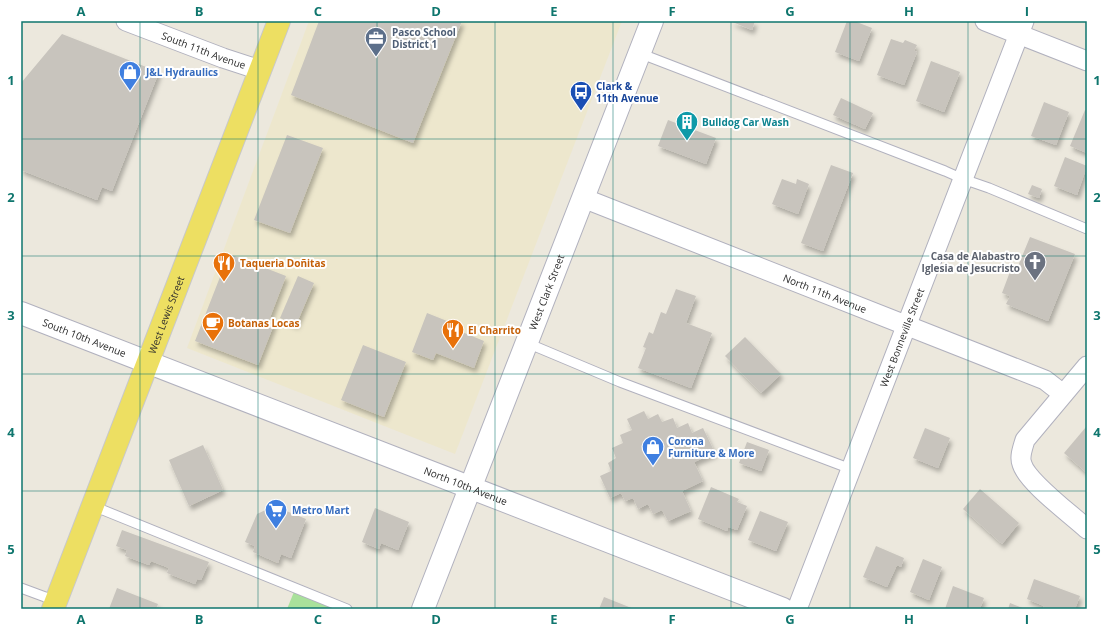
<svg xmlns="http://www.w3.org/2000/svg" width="1108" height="630" font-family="'Open Sans',sans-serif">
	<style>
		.education { fill: #ede7cd }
		.green { fill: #a9e19b }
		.building { fill: #c8c4bd; filter: url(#shadow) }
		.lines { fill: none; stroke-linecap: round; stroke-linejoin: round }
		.lane-casing { stroke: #b1b1be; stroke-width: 11 }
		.street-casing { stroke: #b1b1be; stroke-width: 21 }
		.secondary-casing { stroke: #b1b1be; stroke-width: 24 }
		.primary-casing { stroke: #c8c8c8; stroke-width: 24 }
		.lane { stroke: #fff; stroke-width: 9 }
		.street { stroke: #fff; stroke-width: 19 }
		.secondary { stroke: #fff; stroke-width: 22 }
		.primary { stroke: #eddf62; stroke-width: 22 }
		.grid { fill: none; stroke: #0f766e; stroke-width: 1; stroke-opacity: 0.55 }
		.labels { text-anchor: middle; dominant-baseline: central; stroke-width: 4; stroke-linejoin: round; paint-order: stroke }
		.service-label { font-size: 10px; font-weight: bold; fill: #4e5e75; stroke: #fff; text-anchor: start }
		.street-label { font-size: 10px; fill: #2b2b2b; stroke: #fff }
		.shop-label { font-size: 10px; font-weight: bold; fill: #366cbe; stroke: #fff; text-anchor: start }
		.transit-label { font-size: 10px; font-weight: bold; fill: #164399; stroke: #fff; text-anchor: start }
		.culture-label { font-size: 10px; font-weight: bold; fill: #0d838f; stroke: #fff; text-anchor: start }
		.worship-label { font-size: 10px; font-weight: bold; fill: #5b616d; stroke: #fff; text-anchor: end }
		.food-label { font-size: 10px; font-weight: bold; fill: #c56008; stroke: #fff; text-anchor: start }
		.neatline { fill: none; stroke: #0f766e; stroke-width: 1.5 }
		.grid-label { font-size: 13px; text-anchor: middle; font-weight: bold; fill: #0f766e }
	</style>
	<defs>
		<filter id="shadow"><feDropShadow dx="2.5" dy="4.5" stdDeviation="2" flood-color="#0004"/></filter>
	</defs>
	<rect width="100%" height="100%" fill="#ece8dd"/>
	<path class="education" d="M309,21H622L455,454L187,348Z"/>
	<path class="green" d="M296,587L350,609H287Z"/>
	<g class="building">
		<path d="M319,21H462L413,143L291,95Z"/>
		<path d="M730,21H755L752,30Z"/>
		<path d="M847,21H854L872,28L859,61L835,52Z"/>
		<path d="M62,34L159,72L112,191L102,187L97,200L21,170V83Z"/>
		<path d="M891,39L903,43L905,40L917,45L914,51L917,52L904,85L877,75Z"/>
		<path d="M931,61L960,72L944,112L916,101Z"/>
		<path d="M841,98L873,113L865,129L833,115Z"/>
		<path d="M1044,102L1069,112L1056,145L1031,136Z"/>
		<path d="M1085,110L1087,111V153L1070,146Z"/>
		<path d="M668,120L716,138L706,164L658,146Z"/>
		<path d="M287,135L323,148L290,233L254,220Z"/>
		<path d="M1065,157L1087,166L1077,195L1054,186Z"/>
		<path d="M831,165L853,173L823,251L801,243Z"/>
		<path d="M782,179L796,184L797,179L809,184L798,214L772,204Z"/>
		<path d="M1032,185L1042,189L1039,198L1028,194Z"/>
		<path d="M1030,237L1075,254L1048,321L1006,304L1010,296L1002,293L1011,269L1016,271Z"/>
		<path d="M229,254L286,276L269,320L275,322L258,365L195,341Z"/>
		<path d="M298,276L314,283L296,325L280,318Z"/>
		<path d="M676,289L696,296L686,323L712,333L691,388L638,368L646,348L643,347L649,332L653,334L661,312L666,314Z"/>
		<path d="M427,313L457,325L455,329L484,341L474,368L436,353L433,360L412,352Z"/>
		<path d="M745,337L781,374L761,393L725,356Z"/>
		<path d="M363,345L406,362L384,417L341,400Z"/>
		<path d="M644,411L648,419L658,414L662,422L673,418L677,428L688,423L692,433L703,428L715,453L694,462L703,481L682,491L691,511L668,521L662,510L653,514L648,504L638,509L633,498L625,501L621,493L610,498L600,476L611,471L608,463L616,458L612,448L623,443L620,435L632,430L627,419Z"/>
		<path d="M1086,427L1087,428V473L1064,453Z"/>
		<path d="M925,428L950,438L938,468L913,458Z"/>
		<path d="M747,442L769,450L761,471L739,463Z"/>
		<path d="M203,445L223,490L189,506L169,460Z"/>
		<path d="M711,487L739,499L737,502L747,506L737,530L728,527L727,531L698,519Z"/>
		<path d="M980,489L1019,523L1002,544L963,509Z"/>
		<path d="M274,506L306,519L291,558L281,554L278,563L253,552L255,546L245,542L257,514Z"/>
		<path d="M375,508L409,522L398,550L381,543L379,549L362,542Z"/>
		<path d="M760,511L788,522L776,551L748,540Z"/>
		<path d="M122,530L209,562L201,580L197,579L195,584L167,573L169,568L151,561L149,565L125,556L127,550L116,546Z"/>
		<path d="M876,546L904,558L901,567L897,565L887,587L863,577Z"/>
		<path d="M923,559L942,567L929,600L910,592Z"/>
		<path d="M1034,579L1080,596L1075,609H1043L1044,606L1027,599Z"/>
		<path d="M953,586L984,598L980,609H945Z"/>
		<path d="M117,588L158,604L156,609H109Z"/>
		<path d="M604,597L634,609H599Z"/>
		<path d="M1010,603L1025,609H1008Z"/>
	</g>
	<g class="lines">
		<g class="lane-casing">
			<g id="lane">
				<path d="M639,53L945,171L963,179L989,188L1087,229"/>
				<path d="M527,343L620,382L851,469"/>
				<path d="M93,506L347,609"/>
				<path d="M21,588L56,601"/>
			</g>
		</g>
		<g class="street-casing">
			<g id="street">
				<path id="s1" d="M126,21L223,58L260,70"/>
				<path d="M985,21L1087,61"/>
				<path id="s2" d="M583,198L1045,380L1063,394"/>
				<path d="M1087,366L1025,440C1023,447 1019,457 1022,464C1027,482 1072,515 1087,529"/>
				<path id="s3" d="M797,609L1024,21"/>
			</g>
		</g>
		<g class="secondary-casing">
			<g id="secondary">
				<path id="s4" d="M21,313L783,609"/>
				<path id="s5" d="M423,609L652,21"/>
			</g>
		</g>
		<g class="primary-casing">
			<g id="primary">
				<path id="s6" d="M53,609L279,21"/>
			</g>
		</g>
		<use href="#lane" class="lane"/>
		<use href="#street" class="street"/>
		<use href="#secondary" class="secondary"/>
		<use href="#primary" class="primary"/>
	</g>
	<path class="grid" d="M140,21V609M258,21V609M377,21V609M495,21V609M613,21V609M731,21V609M850,21V609M968,21V609M21,139H1087M21,256H1087M21,374H1087M21,491H1087"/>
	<defs>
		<g id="office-pin" transform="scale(1.15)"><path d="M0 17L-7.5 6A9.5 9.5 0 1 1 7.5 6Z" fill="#5c6f8a" stroke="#fff"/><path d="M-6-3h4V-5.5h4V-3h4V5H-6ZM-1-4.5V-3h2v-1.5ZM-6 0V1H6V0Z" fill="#fff"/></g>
		<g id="shop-pin" transform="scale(1.15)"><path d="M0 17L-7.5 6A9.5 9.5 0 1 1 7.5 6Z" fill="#3f7fe0" stroke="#fff"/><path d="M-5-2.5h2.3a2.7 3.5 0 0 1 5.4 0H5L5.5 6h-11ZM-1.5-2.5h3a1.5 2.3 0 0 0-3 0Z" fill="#fff"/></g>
		<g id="bus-pin" transform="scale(1.15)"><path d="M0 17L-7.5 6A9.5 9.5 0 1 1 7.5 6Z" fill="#1a4fb4" stroke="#fff"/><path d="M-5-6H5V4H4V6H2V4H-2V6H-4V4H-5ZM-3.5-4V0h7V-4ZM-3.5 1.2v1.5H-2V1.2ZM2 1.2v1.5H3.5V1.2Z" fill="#fff"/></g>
		<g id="building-pin" transform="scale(1.15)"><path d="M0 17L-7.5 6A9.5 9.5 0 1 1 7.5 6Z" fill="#0f9aa8" stroke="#fff"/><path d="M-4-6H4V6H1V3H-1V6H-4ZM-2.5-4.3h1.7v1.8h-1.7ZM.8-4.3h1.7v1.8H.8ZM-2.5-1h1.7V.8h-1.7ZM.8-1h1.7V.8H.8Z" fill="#fff"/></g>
		<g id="church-pin" transform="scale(1.15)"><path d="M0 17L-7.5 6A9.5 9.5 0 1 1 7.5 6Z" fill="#6b7280" stroke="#fff"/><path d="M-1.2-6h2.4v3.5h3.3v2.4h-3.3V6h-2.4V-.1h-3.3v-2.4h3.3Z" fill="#fff"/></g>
		<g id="restaurant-pin" transform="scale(1.15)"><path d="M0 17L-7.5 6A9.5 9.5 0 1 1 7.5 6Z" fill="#e8710a" stroke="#fff"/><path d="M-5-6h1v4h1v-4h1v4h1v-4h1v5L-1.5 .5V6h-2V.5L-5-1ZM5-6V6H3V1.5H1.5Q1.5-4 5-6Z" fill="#fff"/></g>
		<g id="cafe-pin" transform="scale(1.15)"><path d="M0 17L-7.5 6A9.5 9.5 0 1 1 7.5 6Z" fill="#e8710a" stroke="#fff"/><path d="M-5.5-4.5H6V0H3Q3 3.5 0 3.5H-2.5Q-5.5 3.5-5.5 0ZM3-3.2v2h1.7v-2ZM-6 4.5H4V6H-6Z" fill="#fff"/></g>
		<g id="supermarket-pin" transform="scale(1.15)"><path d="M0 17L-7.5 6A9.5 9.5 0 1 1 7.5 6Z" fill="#3f7fe0" stroke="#fff"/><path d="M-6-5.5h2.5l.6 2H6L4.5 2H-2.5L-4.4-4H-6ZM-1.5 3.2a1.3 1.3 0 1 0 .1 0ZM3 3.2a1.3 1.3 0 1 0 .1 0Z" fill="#fff"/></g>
	</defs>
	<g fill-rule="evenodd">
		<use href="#office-pin" x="376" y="38"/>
		<use href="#shop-pin" x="130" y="72"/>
		<use href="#bus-pin" x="581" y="92"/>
		<use href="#building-pin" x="687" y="122"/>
		<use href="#church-pin" x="1035" y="262"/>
		<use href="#restaurant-pin" x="224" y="263"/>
		<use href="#cafe-pin" x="213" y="323"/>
		<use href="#restaurant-pin" x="453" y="330"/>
		<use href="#shop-pin" x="653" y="447"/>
		<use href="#supermarket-pin" x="276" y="510"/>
	</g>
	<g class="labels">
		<g class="service-label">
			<text x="392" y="32">Pasco School<tspan x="392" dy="12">District 1</tspan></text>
		</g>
		<g class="street-label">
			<text stroke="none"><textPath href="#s1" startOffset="83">South 11th Avenue</textPath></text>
			<text stroke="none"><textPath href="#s5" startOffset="340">West Clark Street</textPath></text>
			<text stroke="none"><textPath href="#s2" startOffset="260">North 11th Avenue</textPath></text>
			<text stroke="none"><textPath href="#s6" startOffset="315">West Lewis Street</textPath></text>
			<text stroke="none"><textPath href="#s3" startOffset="291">West Bonneville Street</textPath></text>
			<text stroke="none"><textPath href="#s4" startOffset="68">South 10th Avenue</textPath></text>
			<text stroke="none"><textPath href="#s4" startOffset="477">North 10th Avenue</textPath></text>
		</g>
		<g class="shop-label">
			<text x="146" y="72">J&amp;L Hydraulics</text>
			<text x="668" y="441">Corona<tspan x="668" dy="12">Furniture &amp; More</tspan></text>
			<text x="292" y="510">Metro Mart</text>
		</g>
		<g class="transit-label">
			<text x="596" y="86">Clark &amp;<tspan x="596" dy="12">11th Avenue</tspan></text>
		</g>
		<g class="culture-label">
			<text x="702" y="122">Bulldog Car Wash</text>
		</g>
		<g class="worship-label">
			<text x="1020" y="256">Casa de Alabastro<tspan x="1020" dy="12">Iglesia de Jesucristo</tspan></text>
		</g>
		<g class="food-label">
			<text x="240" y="263">Taqueria Doñitas</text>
			<text x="228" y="323">Botanas Locas</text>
			<text x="468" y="330">El Charrito</text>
		</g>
	</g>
	<rect width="1108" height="630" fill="none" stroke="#ffffff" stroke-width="44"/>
	<rect x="22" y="22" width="1064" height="586" class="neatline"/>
	<g class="grid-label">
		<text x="81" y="16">A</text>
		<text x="199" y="16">B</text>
		<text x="318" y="16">C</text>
		<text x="436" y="16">D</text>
		<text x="554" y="16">E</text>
		<text x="672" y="16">F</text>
		<text x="790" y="16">G</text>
		<text x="909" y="16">H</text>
		<text x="1027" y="16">I</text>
		<text x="11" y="85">1</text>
		<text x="1097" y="85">1</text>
		<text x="11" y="202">2</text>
		<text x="1097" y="202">2</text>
		<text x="11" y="320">3</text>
		<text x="1097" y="320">3</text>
		<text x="11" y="437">4</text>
		<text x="1097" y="437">4</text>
		<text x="11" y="554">5</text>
		<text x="1097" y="554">5</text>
		<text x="81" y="624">A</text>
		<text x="199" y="624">B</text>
		<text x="318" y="624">C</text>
		<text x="436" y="624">D</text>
		<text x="554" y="624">E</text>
		<text x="672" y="624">F</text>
		<text x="790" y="624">G</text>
		<text x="909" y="624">H</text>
		<text x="1027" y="624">I</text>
	</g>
</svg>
